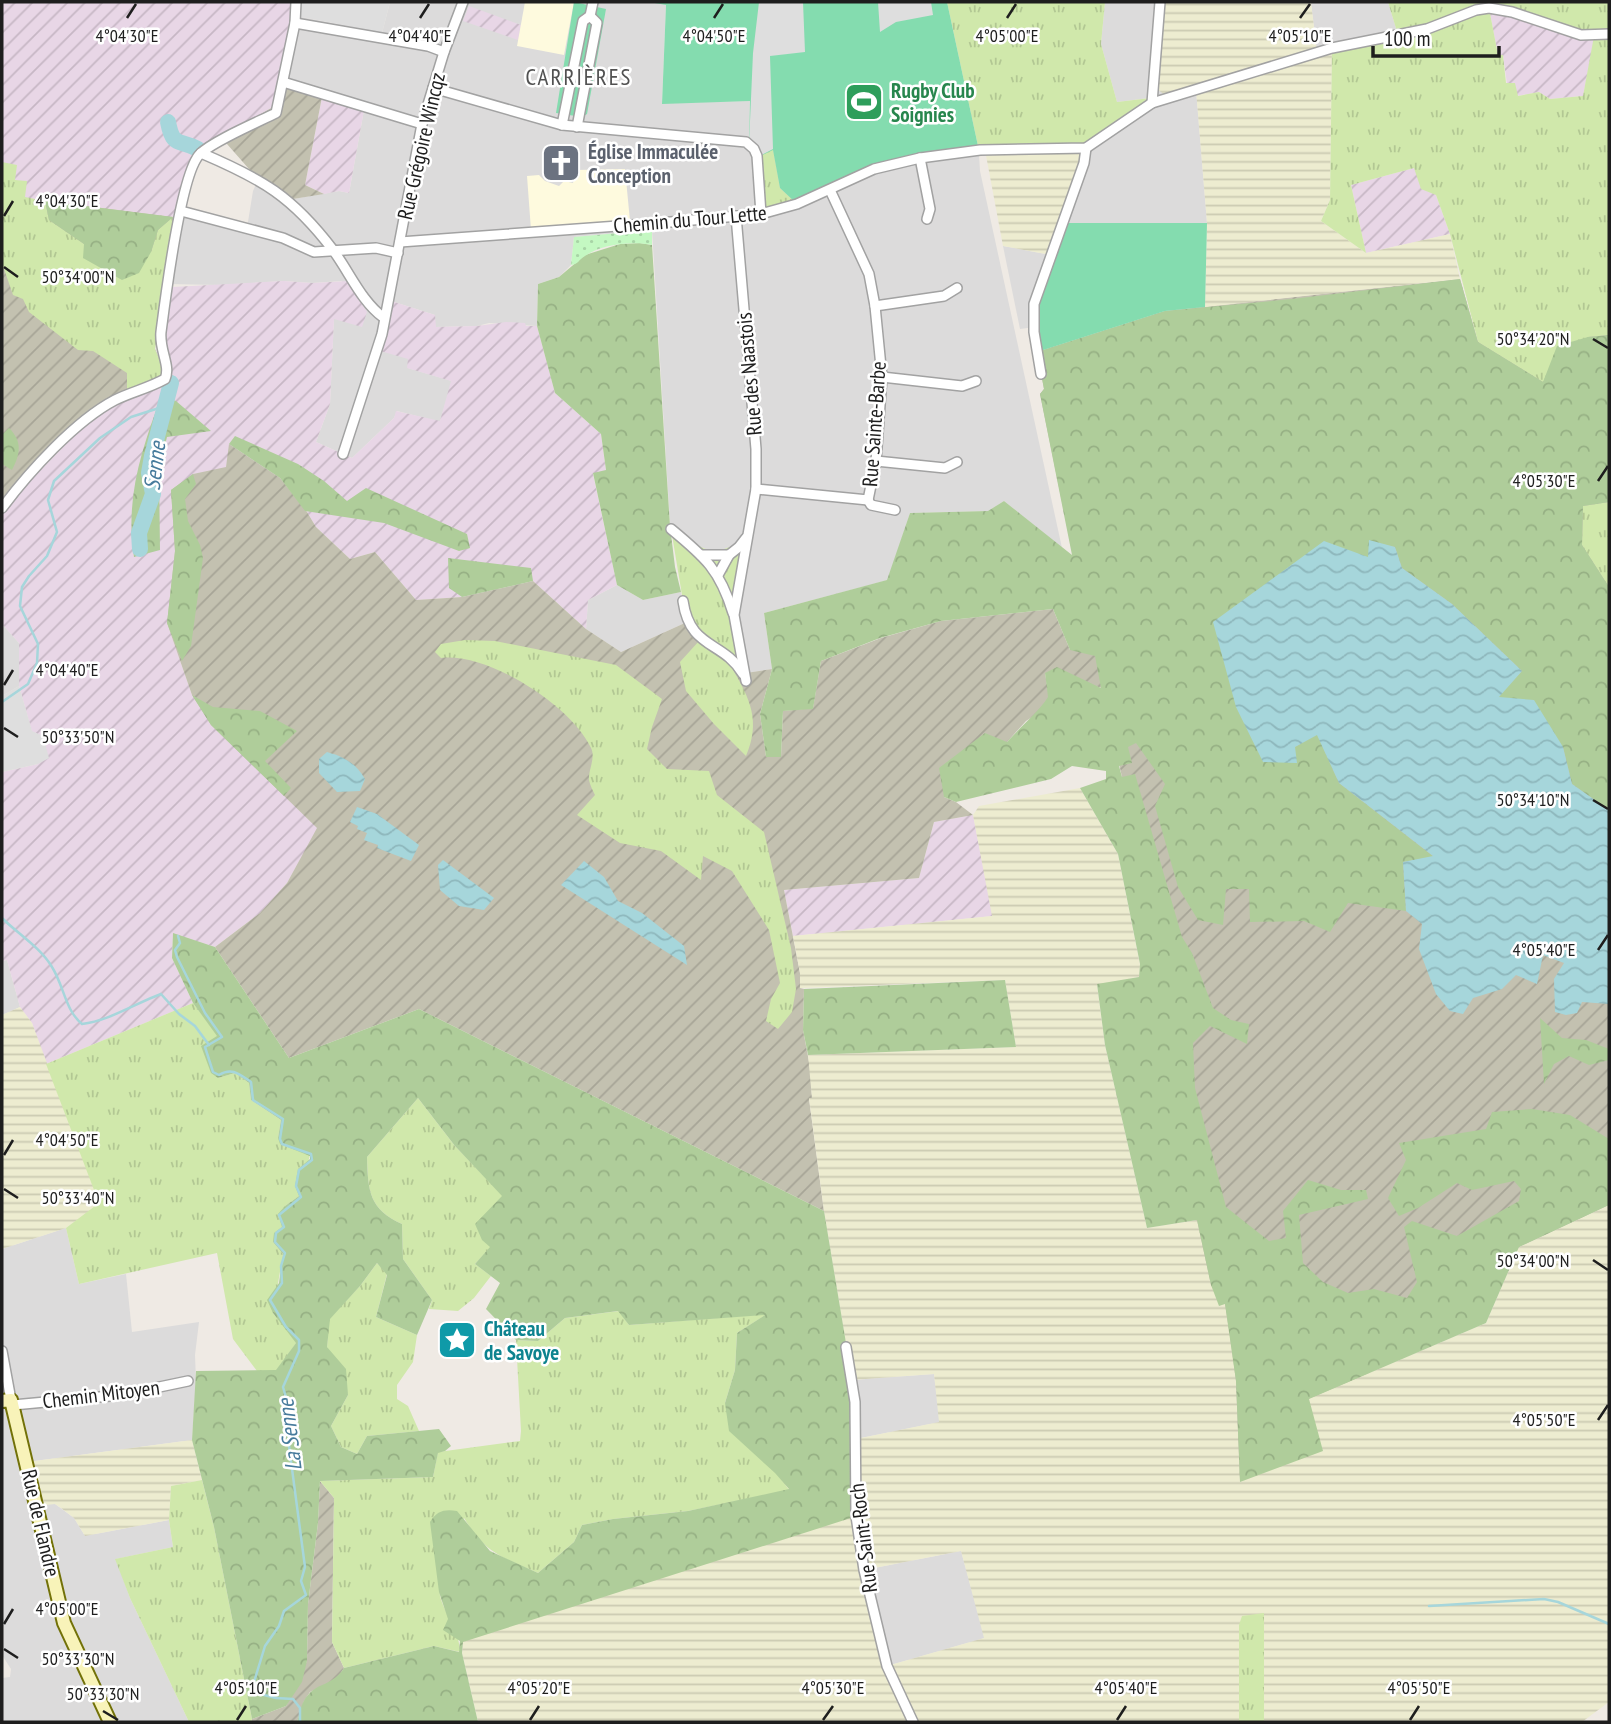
<svg xmlns="http://www.w3.org/2000/svg" width="1611" height="1724" font-family="'PT Sans Narrow',sans-serif">
	<style>
		.residential { fill: #dcdbdb }
		.industrial { fill: url(#industrial-furrows) }
		.education { fill: #fefade }
		.construction { fill: url(#construction-furrows) }
		.farmland { fill: url(#farmland-rules); fill-rule: evenodd }
		.grass { fill: url(#grass-tufts); fill-rule: evenodd }
		.forest { fill: url(#forest-crowns) }
		.park { fill: url(#park-dots) }
		.pitch { fill: #84dcaf }
		.parking { fill: #dedede }
		.water { fill: url(#water-waves) }
		.lines { fill: none; stroke-linecap: round; stroke-linejoin: round }
		.stream { stroke: #a6d6db; stroke-width: 2.5 }
		.river { stroke: #a6d6db; stroke-width: 16 }
		.street-casing { stroke: #a2a2a2; stroke-width: 12 }
		.secondary-casing { stroke: #727108; stroke-width: 16 }
		.street { stroke: #fff; stroke-width: 9 }
		.secondary { stroke: #f8f3b9; stroke-width: 12 }
		.ticks { fill: none; stroke: #1e1e1e; stroke-width: 2.5 }
		.labels { text-anchor: middle; dominant-baseline: central; stroke-width: 5; stroke-linejoin: round; paint-order: stroke }
		.leisure-label { font-size: 21px; font-weight: bold; fill: #27864d; stroke: #fff; text-anchor: start }
		.street-label { font-size: 21px; fill: #1e1e1e; stroke: #fff }
		.worship-label { font-size: 21px; font-weight: bold; fill: #5b616d; stroke: #fff; text-anchor: start }
		.culture-label { font-size: 21px; font-weight: bold; fill: #0d838f; stroke: #fff; text-anchor: start }
		.neighbourhood-label { font-size: 23px; letter-spacing: 2px; fill: #515151; stroke: #fff }
		.water-label { font-size: 23px; font-style: italic; fill: #477b9c; stroke: #fff }
		.ticks-label { font-size: 18px; text-anchor: middle; fill: #1e1e1e; stroke: #fff; stroke-width: 5; stroke-linejoin: round; paint-order: stroke }
	</style>
	<defs>
		<pattern id="industrial-furrows" width="10" height="10" patternUnits="userSpaceOnUse" patternTransform="scale(1.75)"><rect width="10" height="10" fill="#e8d6e6"/><path d="M-1 1l2-2M0 10L10 0M9 11l2-2" fill="none" stroke="#c7b7c5"/></pattern>
		<pattern id="construction-furrows" width="10" height="10" patternUnits="userSpaceOnUse" patternTransform="scale(1.75)"><rect width="10" height="10" fill="#c3c1b0"/><path d="M-1 1l2-2M0 10L10 0M9 11l2-2" fill="none" stroke="#a7a597"/></pattern>
		<pattern id="farmland-rules" width="6" height="5" patternUnits="userSpaceOnUse" patternTransform="scale(1.75)"><rect width="6" height="5" fill="#edecd0"/><path d="M0 2.5h6" fill="none" stroke="#cbcab2"/></pattern>
		<pattern id="grass-tufts" width="24" height="20" patternUnits="userSpaceOnUse" patternTransform="scale(1.75)"><rect width="24" height="20" fill="#d0e8ab"/><path d="M3 7l-1-3M5 7V3M7 7l1-3M15 17l-1-3M17 17v-4M19 17l1-3" fill="none" stroke="#b2c793"/></pattern>
		<pattern id="forest-crowns" width="20" height="18" patternUnits="userSpaceOnUse" patternTransform="scale(1.75)"><rect width="20" height="18" fill="#afcd9a"/><path d="M2 6a3 3 0 1 1 6 0M12 15a3 3 0 1 1 6 0" fill="none" stroke="#96b084"/></pattern>
		<pattern id="park-dots" width="8" height="8" patternUnits="userSpaceOnUse" patternTransform="scale(1.75)"><rect width="8" height="8" fill="#c4f8c2"/><path d="M2 2h.1M6 6h.1" fill="none" stroke="#a8d4a6" stroke-width="1.8" stroke-linecap="round"/></pattern>
		<pattern id="water-waves" width="16" height="10" patternUnits="userSpaceOnUse" patternTransform="scale(1.75)"><rect width="16" height="10" fill="#a6d6db"/><path d="M0 5q4-4 8 0t8 0" fill="none" stroke="#8eb7bc"/></pattern>
	</defs>
	<rect width="100%" height="100%" fill="#efeae4"/>
	<g class="residential">
		<path d="M390,2H649L666,4L662,103L750,101L749,144L857,176L969,151L979,155L980,171L1062,548L1004,501L989,511L910,513L888,580L764,613L772,669L746,673L738,617L748,539L726,550L713,552L698,546L670,523L652,230L574,237L571,265L559,277L538,284L537,326L489,323L477,326L435,327V315L388,300L409,359L408,368L452,381L440,422L397,411L394,418L352,458L316,442L330,404L334,318L342,281L312,283L284,281L219,285L168,284L181,211L247,228L253,191L260,175L293,199L339,191L349,193L364,110L286,87L292,15L382,33Z"/>
		<path d="M1105,2H1163L1196,89L1207,223H1063L1086,148L1149,98L1117,102L1101,44Z"/>
		<path d="M1311,2H1388L1398,35L1317,52Z"/>
		<path d="M1003,246L1051,255L1035,327L1020,329Z"/>
		<path d="M617,585L643,600L681,592L687,622L621,652L586,629L588,600Z"/>
		<path d="M2,624L19,643V686L2,696Z"/>
		<path d="M7,960L20,1007L2,1015V961Z"/>
		<path d="M66,1228L79,1284L126,1274L132,1332L199,1322L195,1355L196,1381L192,1440L27,1462L55,1504L74,1518L85,1536L169,1520L173,1547L116,1559L130,1598L189,1722H2V1678L10,1677L11,1669L2,1655V1249Z"/>
		<path d="M934,1374L940,1422L856,1439L852,1380Z"/>
		<path d="M961,1551L985,1638L887,1666L864,1570Z"/>
	</g>
	<g class="industrial">
		<path d="M2,2H294L288,45L273,107L193,152L173,217L24,198L2,173Z"/>
		<path d="M469,6L521,25L518,40L463,21Z"/>
		<path d="M1489,8L1595,36L1583,96L1550,99L1539,92L1517,96L1507,84L1503,55H1498Z"/>
		<path d="M322,97L364,110L349,193L339,191L324,194L305,185Z"/>
		<path d="M1414,168L1436,195L1450,234L1366,253L1351,185Z"/>
		<path d="M284,281L312,283L348,281L367,312L362,327L334,319L330,404L316,442L352,458L394,418L396,411L440,421L451,381L407,368L408,359L377,350L388,300L435,315L436,327L477,326L506,322L525,323L526,326H537L555,393L601,434L606,471L593,474L617,585L588,600L586,629L533,581L462,597L416,600L375,552L350,559L316,527L307,512L230,445L226,468L193,474L171,490L175,551L167,623L192,695L211,725L318,828L287,883L260,913L215,947L173,934L172,958L193,1003L46,1064L32,1023L20,1007L7,960L2,961V772L38,764L43,736L32,732L19,686V643L2,624V508L32,474L36,475L79,431L117,403L167,384L173,377L162,340L173,287Z"/>
		<path d="M973,815L993,916L793,936L784,890L919,878L934,822Z"/>
	</g>
	<g class="education">
		<path d="M525,2H574L564,55L517,46Z"/>
		<path d="M625,169L630,221L531,230L527,176L539,175L545,181L559,186L564,181L573,183L576,170Z"/>
	</g>
	<g class="construction">
		<path d="M278,85L322,97L305,185L324,194L293,199L249,169L227,144L218,138L273,107Z"/>
		<path d="M2,173L24,198L173,217L155,349L163,368L162,377L114,396L92,409L60,437L2,508Z"/>
		<path d="M1460,279L1478,342L1609,335V1205L1519,1247L1240,1482L1122,777L1102,688L1045,673L1049,697L1038,713L1026,721L1007,742L944,797L956,802L973,815L934,822L919,878L784,890L800,973V988L804,989L803,1030L810,1067L812,1098L809,1099L824,1211L419,1009L289,1058L215,947L260,913L287,883L317,828L211,725L192,695L167,623L175,551L171,490L193,474L226,467L229,444L280,478L307,512L316,527L350,559L375,552L416,600L462,597L533,581L586,629L621,652L687,622L746,673L772,669L760,714L766,757H781L783,711L813,708L821,661L881,638L941,621L1053,609L1070,650L1073,556L1040,394L1044,389L1037,352L1165,311Z"/>
		<path d="M320,1481L334,1498L332,1642L344,1668L337,1679L310,1692L304,1701L297,1722H251L252,1719L286,1706L307,1661L308,1604L318,1523Z"/>
	</g>
	<g class="farmland">
		<path d="M1163,2H1311L1317,52L1332,48L1330,200L1321,221L1366,253L1450,234L1460,279L1205,307L1207,223L1196,90L1165,95L1157,89Z"/>
		<path d="M1086,148L1051,255L1003,246L985,150Z"/>
		<path d="M1080,788L1118,854L1140,965L1139,977L1097,985L1105,1045L1147,1228L1197,1220L1211,1285L1225,1304L1231,1343L1236,1381L1240,1482L1308,1399L1486,1323L1519,1247L1609,1205V1702L1582,1722H1264V1614L1239,1625V1722H478L462,1653L463,1642L856,1439L939,1422L934,1374L852,1380L824,1211L809,1098H812L808,1055L1016,1047L1005,980L800,988V973L793,936L992,916L973,815L979,806ZM961,1551L984,1638L887,1666L864,1570Z"/>
		<path d="M20,1007L32,1023L100,1204L66,1228L2,1249V1015Z"/>
		<path d="M192,1440L202,1480L171,1486L169,1520L85,1536L74,1518L61,1508L55,1504L37,1506L27,1462Z"/>
	</g>
	<g class="grass">
		<path d="M947,2H1105L1101,44L1117,102L1150,98L1149,100L1086,148L978,146Z"/>
		<path d="M1388,2H1609V335L1588,337L1543,382L1478,342L1450,234L1436,195L1421,189L1414,168L1351,185L1366,253L1321,221L1330,200L1332,48L1398,35ZM1489,8L1594,36L1583,96L1550,99L1539,92L1518,96L1515,83H1506L1503,55H1498Z"/>
		<path d="M773,149L780,188L797,204L761,214L756,158Z"/>
		<path d="M2,162L17,165L15,180L27,181L25,197L45,201L49,220L84,244L151,252L158,230L173,217L155,349L163,368L162,377L127,392V373L93,351L78,350L29,312L23,299L13,295L2,263Z"/>
		<path d="M1609,502V587L1582,545L1583,506Z"/>
		<path d="M670,523C704,551 708,560 749,538L738,617L746,673L732,668C750,699 761,721 746,756L714,724L686,691L680,662L699,641L683,601Z"/>
		<path d="M465,640L495,641L616,665L662,699L652,727L647,749L667,769L709,771L717,795L764,832L791,948L796,989L792,1012L778,1029L766,1021L771,999L780,983L769,930L732,871L703,856L701,880L661,851L620,843L577,815L595,795C593,791 590,785 589,780C588,770 596,758 591,748C572,706 488,652 441,658L435,652L441,644Z"/>
		<path d="M193,1003L218,1036V1078L235,1073L249,1083L251,1100L281,1120L278,1138L310,1155L299,1196L285,1206L282,1227L273,1242L283,1254L273,1313L297,1342L276,1371H257L233,1339L217,1253L79,1284L66,1228L99,1203L46,1064Z"/>
		<path d="M418,1098L455,1146L503,1196L491,1247L475,1264L491,1276L474,1298L458,1311L429,1309L432,1300L403,1259L402,1224C369,1209 368,1191 367,1157Z"/>
		<path d="M377,1263L387,1274L376,1317L417,1335L413,1362L397,1385V1399L408,1406L419,1431L367,1436L357,1454L341,1447L331,1426L348,1395L327,1347L329,1319L360,1286Z"/>
		<path d="M619,1311L629,1325L767,1314L737,1333L735,1370L725,1403L789,1490L688,1511L613,1519L582,1525L574,1542L538,1573C502,1557 486,1554 464,1518C460,1532 438,1585 440,1596C445,1615 460,1632 460,1652L434,1646L344,1668L332,1642L334,1498L320,1481L433,1477L438,1452L520,1441L521,1431L516,1340L538,1341L565,1318Z"/>
		<path d="M202,1480L214,1527L252,1719L251,1722H189L130,1598L115,1559L173,1547L169,1520L171,1486Z"/>
		<path d="M1264,1613V1722H1239V1625L1242,1616Z"/>
	</g>
	<g class="forest">
		<path d="M45,201L173,217L158,230L151,252L139,273L122,280L83,258L84,244L49,220Z"/>
		<path d="M640,243L652,245L670,526L675,567L681,592L643,600L617,585L593,473L606,470L601,434L555,393L537,326L538,284L559,277L585,255L620,244Z"/>
		<path d="M1460,279L1478,342L1543,382L1557,346L1588,337L1609,335V502L1583,506L1582,545L1609,587V810L1572,784L1563,747L1498,697L1522,671L1452,604L1402,568L1395,547L1369,541V558L1295,747L1317,734L1339,783L1434,857L1403,862L1406,911L1348,903L1330,932L1304,921L1250,922L1249,889H1226L1223,925L1198,920L1178,887L1155,806L1165,784L1136,743L1128,747L1132,763L1119,766L1122,777L1135,774L1182,937L1192,953L1213,1008L1231,1020L1249,1024L1247,1044L1210,1026L1193,1043L1195,1088L1226,1207L1269,1241L1286,1238L1283,1211L1308,1180L1341,1190H1366L1368,1199L1299,1215L1303,1263L1323,1282L1348,1293L1374,1289L1407,1298L1417,1282L1404,1227L1412,1221L1457,1236L1519,1201L1521,1189L1514,1181L1472,1190L1457,1183L1418,1208L1399,1216L1388,1198L1406,1160L1399,1143L1486,1129L1492,1112L1532,1109L1570,1115L1609,1139V1205L1519,1247L1486,1323L1309,1399L1323,1451L1240,1482L1236,1381L1225,1304L1219,1306L1211,1285L1197,1220L1147,1228L1105,1045L1097,984L1139,977L1140,964L1118,854L1080,788L1106,779V771L1072,766L1051,779L956,802L944,797L939,768L985,733L1007,742C1021,726 1037,714 1048,697L1045,673L1057,667L1101,688L1095,656L1070,650L1053,609L941,621L880,638L821,661L813,709L783,711L781,757H766L760,714L772,669L764,613L887,580L910,513L988,511L1004,501L1072,555L1040,394L1044,389L1037,352L1165,311L1292,299Z"/>
		<path d="M161,397L176,401L211,431L167,437L159,470L160,550L134,557C125,499 141,451 161,397Z"/>
		<path d="M9,428C23,442 20,454 12,470L2,464V435Z"/>
		<path d="M235,436L298,464L324,481L347,501L366,488L467,534L470,548L459,551L384,523L305,511L280,478L229,444Z"/>
		<path d="M193,474L196,484L185,499L188,521L200,545L203,558L191,646L182,661L167,623L175,551L171,490Z"/>
		<path d="M448,558L531,568L533,581L462,597L449,588Z"/>
		<path d="M192,695L213,707L260,711L297,731L265,761L291,788L284,796L211,725Z"/>
		<path d="M173,933L215,947L289,1058L419,1009L824,1211L854,1391V1517L463,1642L462,1653L478,1722H297C300,1713 301,1702 308,1695C319,1682 332,1686 344,1668L434,1646L459,1652L460,1641L443,1630L448,1619L439,1592L430,1522C437,1511 444,1509 457,1511L490,1551L538,1573L574,1542L582,1525L613,1519L688,1511L789,1489L775,1473L729,1431L725,1403L735,1370L737,1333L765,1315L629,1325L618,1311L565,1318L538,1341L516,1340L486,1309L500,1283L475,1264L490,1247L482,1240L475,1224L502,1196L455,1146L418,1098L367,1157C368,1191 369,1209 402,1224L403,1259L432,1300L417,1335L376,1317L387,1275L377,1263L360,1286L330,1319L327,1347L346,1369L348,1395L331,1426L341,1447L357,1454L367,1436L439,1429L451,1446L445,1451L438,1453L433,1477L320,1481L318,1523L308,1604L307,1661L302,1682L286,1706L252,1719L214,1527L192,1440L196,1371L276,1370L296,1343L273,1313L267,1300L279,1283L283,1254L273,1242L274,1233L282,1227L278,1214L285,1206L299,1196L295,1186L298,1169L310,1159V1156L280,1144L278,1138L281,1120L251,1100L249,1083L235,1073L218,1078L211,1073L201,1046L217,1036L193,1003L172,958Z"/>
		<path d="M1005,980L1016,1047L808,1055L803,1030L804,989Z"/>
		<path d="M1540,1018L1562,1038L1586,1040L1609,1049V1060L1589,1065L1569,1056L1554,1064L1544,1084Z"/>
	</g>
	<path class="park" d="M652,230V245C633,241 602,244 585,256C578,260 579,264 571,265L574,237Z"/>
	<g class="pitch">
		<path d="M574,2L606,9L587,114L582,117L556,113Z"/>
		<path d="M649,2H947L978,146L896,163L797,204L780,188L773,150L756,158L749,144L750,101L662,104L666,5Z"/>
		<path d="M1063,223H1207L1205,307L1165,311L1037,352L1033,316Z"/>
	</g>
	<g class="parking">
		<path d="M294,2H390L382,33L292,15Z"/>
		<path d="M759,2H803L805,52L770,56L773,149L756,158L749,144L753,53Z"/>
		<path d="M878,2H931L933,15L896,22L880,32Z"/>
		<path d="M19,686L32,731L43,736L49,758L38,764L2,772V696Z"/>
	</g>
	<g class="water">
		<path d="M1369,540L1395,547L1402,568L1452,604L1522,671L1499,697L1534,700L1563,747L1572,784L1609,810V1004L1582,1002L1577,1013L1566,1015L1555,1012L1554,979L1564,963L1543,955L1537,984L1516,975L1502,989L1473,998L1463,1014L1450,1011L1436,994L1419,949L1422,924L1406,911L1403,862L1433,856L1339,783L1317,735L1295,747L1297,763L1263,762L1236,707L1213,622L1324,541L1368,557Z"/>
		<path d="M327,752C344,757 356,763 365,779L360,791L337,792L319,773V759Z"/>
		<path d="M357,807L377,814L419,845L411,861L377,848L378,845L364,840L367,833L357,829L358,826L350,822Z"/>
		<path d="M443,860L494,898L484,910L459,906L440,890L438,865Z"/>
		<path d="M584,861L604,877L618,901L642,913L684,946L687,965L561,885Z"/>
	</g>
	<g class="lines">
		<g class="stream">
			<path d="M2,702L28,684L37,663L38,644L20,606L22,587L29,576L47,556L57,532L48,500L54,481L100,438L131,417L156,409L168,401"/>
			<path d="M2,918C18,934 40,947 52,967C64,986 65,1010 82,1024C109,1021 136,1003 161,994L179,1014L195,1026L209,1045"/>
			<path d="M178,936L180,943L175,950L177,957L205,1013L222,1037L205,1047L213,1072L219,1075C232,1067 239,1074 251,1082L253,1100L283,1119L280,1139L282,1144L311,1154L312,1160L299,1170L296,1186L301,1197L279,1215L284,1227L276,1233L275,1242L285,1253L281,1266L282,1283L270,1300L286,1327L299,1340V1351L283,1387L287,1401L289,1446L305,1567L301,1581L306,1595L284,1611L279,1626L265,1646L254,1682L260,1694L276,1698L293,1699L300,1708V1722"/>
			<path d="M1429,1606L1544,1599L1558,1602L1609,1624"/>
		</g>
		<g class="river">
			<path d="M168,122C173,148 179,139 198,149"/>
			<path d="M140,549L139,533L153,494L149,473L152,456L171,383"/>
		</g>
		<g class="street-casing">
			<g id="street">
				<path d="M590,16L593,2"/>
				<path d="M295,23L428,46L444,52"/>
				<path d="M283,82L422,124"/>
				<path d="M433,88L562,125L746,142L754,149L757,156L761,214"/>
				<path d="M1152,103L1160,2"/>
				<path d="M562,125L583,21L590,16L597,23L577,127"/>
				<path d="M201,153C262,179 292,196 333,250C350,273 361,301 384,318"/>
				<path d="M920,158L930,209L927,219"/>
				<path d="M181,211L283,238L314,252L376,248L398,253"/>
				<path d="M736,216L756,449V489L734,615L746,681"/>
				<path d="M400,242L659,223L761,214L797,204L874,169L920,158L980,150L1086,148L1152,103L1332,48L1427,29L1476,10L1489,8L1512,12L1581,35L1609,34"/>
				<path d="M875,306L944,296L957,288"/>
				<path d="M1041,374L1034,332V304L1084,163L1086,148"/>
				<path d="M882,377L962,386L976,381"/>
				<path d="M343,454L382,334L422,124L444,52L463,2"/>
				<path d="M876,461L945,468L957,462"/>
				<path d="M756,489L868,500L876,461L882,377L875,306L869,274L830,190"/>
				<path d="M868,500L871,505L895,510"/>
				<path d="M2,508C29,472 75,421 115,400C131,392 149,388 165,379C171,366 159,350 161,332C165,301 181,172 200,154C213,141 258,122 276,113L295,23L296,2"/>
				<path d="M671,529C705,557 720,570 733,613"/>
				<path d="M701,555H729"/>
				<path d="M718,575L729,555L739,547L746,538"/>
				<path d="M683,601C690,650 723,640 743,674"/>
				<path d="M846,1347L855,1402L856,1516L864,1570L887,1666L913,1722"/>
				<path d="M2,1351L11,1400"/>
				<path d="M13,1405L121,1395L188,1381"/>
			</g>
		</g>
		<g class="secondary-casing">
			<path id="secondary" d="M2,1401L11,1400L64,1623L110,1722"/>
		</g>
		<use href="#street" class="street"/>
		<use href="#secondary" class="secondary"/>
	</g>
	<path class="ticks" d="M127,18L136,4M420,18L429,4M714,18L723,4M1007,18L1016,4M1300,18L1310,4M4,216L13,201M4,267L18,277M1593,339L1608,348M1598,481L1608,466M4,685L13,670M4,728L18,737M1593,800L1608,809M1598,950L1608,935M4,1155L13,1140M4,1189L18,1198M1593,1260L1608,1270M1598,1420L1608,1405M4,1624L13,1609M4,1649L18,1658M103,1711L118,1720M237,1720L246,1706M530,1720L539,1706M823,1720L833,1706M1117,1720L1126,1706M1410,1720L1419,1706"/>
	<defs>
		<g id="stadium-square" transform="scale(2.0125)"><rect x="-9" y="-9" width="18" height="18" rx="4" fill="#2e9e5b" stroke="#fff"/><path d="M0-5a6.5 5 0 1 0 0 10a6.5 5 0 1 0 0-10ZM-3.5-1.8h7v3.6h-7Z" fill="#fff"/></g>
		<g id="church-square" transform="scale(2.0125)"><rect x="-9" y="-9" width="18" height="18" rx="4" fill="#6b7280" stroke="#fff"/><path d="M-1.2-6h2.4v3.5h3.3v2.4h-3.3V6h-2.4V-.1h-3.3v-2.4h3.3Z" fill="#fff"/></g>
		<g id="sight-square" transform="scale(2.0125)"><rect x="-9" y="-9" width="18" height="18" rx="4" fill="#0f9aa8" stroke="#fff"/><path d="M0-6L1.8-2.2L6-1.7L2.9 1.2L3.7 5.4L0 3.3L-3.7 5.4L-2.9 1.2L-6-1.7L-1.8-2.2Z" fill="#fff"/></g>
	</defs>
	<g fill-rule="evenodd">
		<use href="#stadium-square" x="864" y="102"/>
		<use href="#church-square" x="561" y="163"/>
		<use href="#sight-square" x="457" y="1340"/>
	</g>
	<g class="labels">
		<g class="leisure-label">
			<text x="891" y="90">Rugby Club<tspan x="891" dy="24">Soignies</tspan></text>
		</g>
		<g class="street-label">
			<text transform="translate(421 146) rotate(-77)">Rue Grégoire Wincqz</text>
			<text transform="translate(690 219) rotate(-5)">Chemin du Tour Lette</text>
			<text transform="translate(749 374) rotate(-95)">Rue des Naastois</text>
			<text transform="translate(874 424) rotate(-86)">Rue Sainte-Barbe</text>
			<text transform="translate(101 1394) rotate(-7)">Chemin Mitoyen</text>
			<text transform="translate(41 1523) rotate(77)">Rue de Flandre</text>
			<text transform="translate(863 1538) rotate(-97)">Rue Saint-Roch</text>
		</g>
		<g class="worship-label">
			<text x="588" y="151">Église Immaculée<tspan x="588" dy="24">Conception</tspan></text>
		</g>
		<g class="culture-label">
			<text x="484" y="1328">Château<tspan x="484" dy="24">de Savoye</tspan></text>
		</g>
		<g class="neighbourhood-label">
			<text x="579" y="76">CARRIÈRES</text>
		</g>
		<g class="water-label">
			<text transform="translate(154 466) rotate(-83)">Senne</text>
			<text transform="translate(289 1435) rotate(-97)">La Senne</text>
		</g>
	</g>
	<g class="ticks-label">
		<text x="127" y="42">4°04'30"E</text>
		<text x="420" y="42">4°04'40"E</text>
		<text x="714" y="42">4°04'50"E</text>
		<text x="1007" y="42">4°05'00"E</text>
		<text x="1300" y="42">4°05'10"E</text>
		<text x="67" y="207">4°04'30"E</text>
		<text x="78" y="283">50°34'00"N</text>
		<text x="1533" y="345">50°34'20"N</text>
		<text x="1544" y="487">4°05'30"E</text>
		<text x="67" y="676">4°04'40"E</text>
		<text x="78" y="743">50°33'50"N</text>
		<text x="1533" y="806">50°34'10"N</text>
		<text x="1544" y="956">4°05'40"E</text>
		<text x="67" y="1146">4°04'50"E</text>
		<text x="78" y="1204">50°33'40"N</text>
		<text x="1533" y="1267">50°34'00"N</text>
		<text x="1544" y="1426">4°05'50"E</text>
		<text x="67" y="1615">4°05'00"E</text>
		<text x="78" y="1665">50°33'30"N</text>
		<text x="246" y="1694">4°05'10"E</text>
		<text x="539" y="1694">4°05'20"E</text>
		<text x="833" y="1694">4°05'30"E</text>
		<text x="1126" y="1694">4°05'40"E</text>
		<text x="1419" y="1694">4°05'50"E</text>
		<text x="103" y="1700">50°33'30"N</text>
	</g>
	<rect width="1611" height="1724" fill="none" stroke="#1e1e1e" stroke-width="7"/>
	<path d="M1373 46v10h126v-10" fill="none" stroke="#1e1e1e" stroke-width="3.5"/>
	<text x="1384" y="46" font-size="21" fill="#1e1e1e" stroke="#ffffff" stroke-width="5" paint-order="stroke">100 m</text>
</svg>
